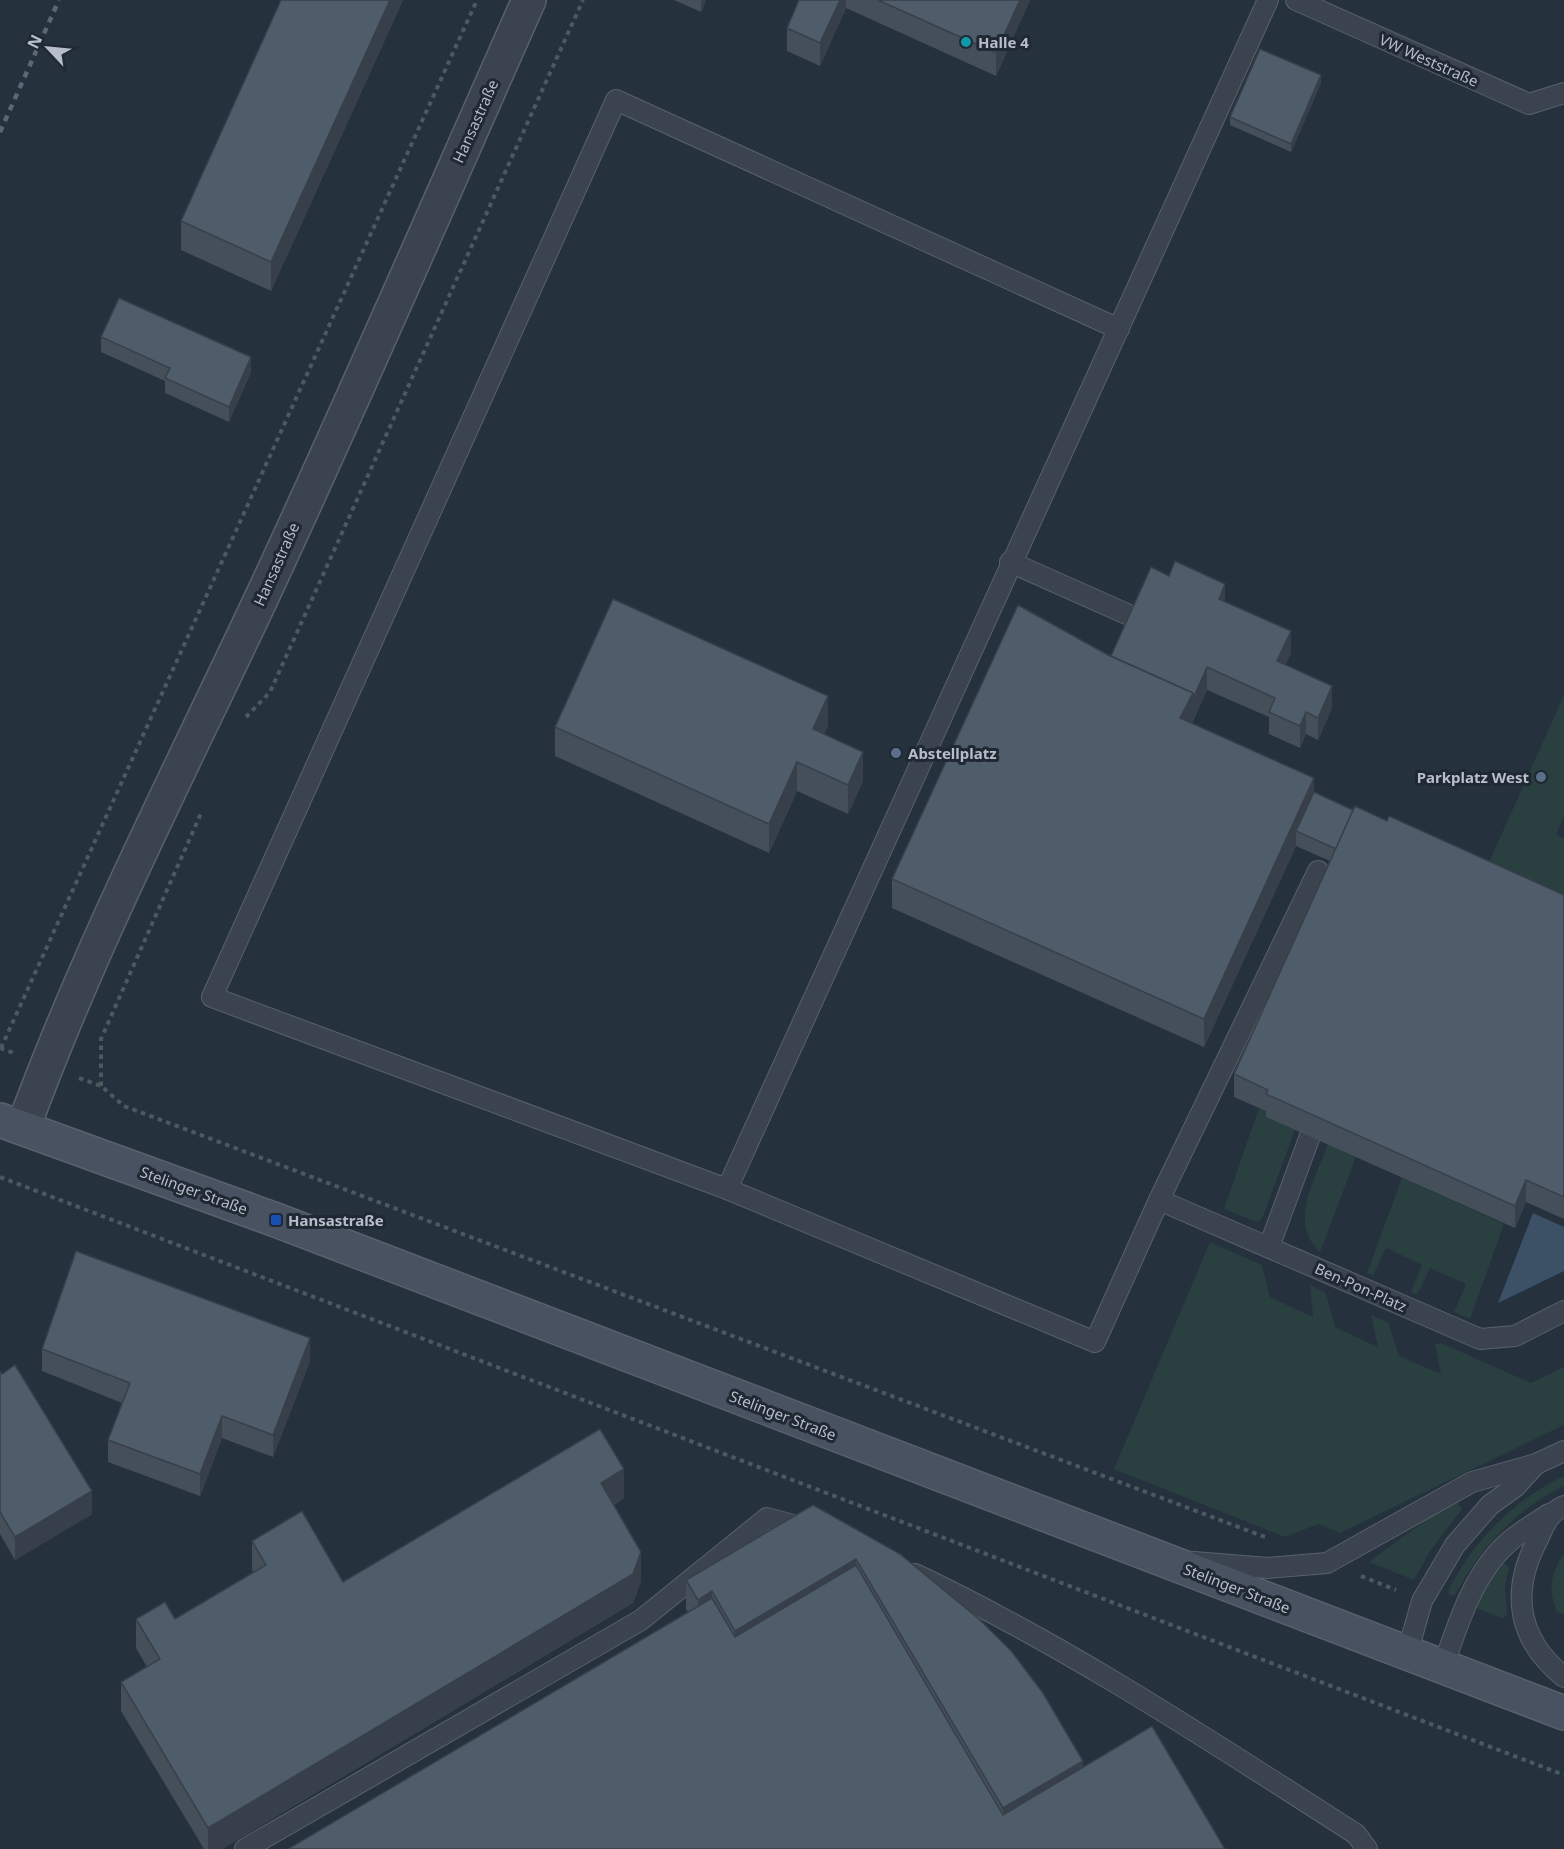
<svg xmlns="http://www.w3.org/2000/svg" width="1564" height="1849" font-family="'Noto Sans',sans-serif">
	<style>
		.green { fill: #293f40 }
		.water { fill: #3c5066 }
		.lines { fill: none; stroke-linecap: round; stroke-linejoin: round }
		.service-casing { stroke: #58616c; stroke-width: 22 }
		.minor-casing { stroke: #58616c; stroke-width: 36 }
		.secondary-casing { stroke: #58616c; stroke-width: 36 }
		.path { stroke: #485c5e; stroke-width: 4; stroke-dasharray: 4.5 4.5; stroke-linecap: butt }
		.service { stroke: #3a434e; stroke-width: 20 }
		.minor { stroke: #3a434e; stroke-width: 33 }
		.secondary { stroke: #485261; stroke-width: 33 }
		.rail { stroke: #5c6775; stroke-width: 4.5; stroke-dasharray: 6 6; stroke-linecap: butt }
		.wall { fill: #444f5a }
		.shaded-wall { fill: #37404a }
		.building { fill: #4f5c69; stroke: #37404a; stroke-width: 1.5 }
		.culture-dot { fill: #0f9aa8; stroke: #1f2833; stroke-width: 2 }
		.service-dot { fill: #5c6f8a; stroke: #1f2833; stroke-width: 2 }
		.transit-dot { fill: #1a4fb4; stroke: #1f2833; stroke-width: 2 }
		.labels { text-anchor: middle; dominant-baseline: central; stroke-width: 6; stroke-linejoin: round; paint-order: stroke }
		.poi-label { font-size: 15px; font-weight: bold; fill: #b6bec9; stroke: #1f2833; text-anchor: start }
		.street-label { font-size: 15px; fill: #b6bec9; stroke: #1f2833 }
	</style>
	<rect width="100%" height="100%" fill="#26313e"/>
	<g class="green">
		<path d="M1564,695V817L1556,834L1564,838V904L1486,869Z"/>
		<path d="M1259,1108L1268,1112L1266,1117L1295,1130L1262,1219L1257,1222L1224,1209Z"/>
		<path d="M1328,1144L1356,1157L1320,1252C1288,1222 1315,1180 1328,1144Z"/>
		<path d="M1402,1178L1504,1224L1470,1319L1454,1312L1466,1284L1430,1268L1417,1295L1411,1292L1422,1265L1386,1248L1373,1276L1367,1273Z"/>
		<path d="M1210,1242L1262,1265L1270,1297L1313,1317L1310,1285L1326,1293L1335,1327L1378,1347L1371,1315L1388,1322L1399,1356L1441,1374L1435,1344L1441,1343L1531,1383L1564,1367V1425L1340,1533L1318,1524L1285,1537L1114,1469Z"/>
		<path d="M1564,1476V1486C1516,1509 1480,1549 1455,1595L1450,1596L1448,1591C1473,1541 1513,1500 1564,1476Z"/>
		<path d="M1458,1503L1462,1509L1430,1551L1414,1580L1369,1562L1445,1506Z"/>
		<path d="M1564,1554V1614L1557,1612C1548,1590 1550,1573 1564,1554Z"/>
		<path d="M1504,1563L1509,1567L1505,1587L1507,1615L1502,1618L1476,1608L1487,1585Z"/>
	</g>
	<path class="water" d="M1533,1213L1564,1227V1271L1498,1303Z"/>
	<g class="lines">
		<g class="service-casing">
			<g id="service">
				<path d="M1296,0L1529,104L1564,93"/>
				<path d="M1119,329L616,100L212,997L727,1189L1095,1342L1159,1200L1318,871"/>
				<path d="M1010,562L1129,615"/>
				<path d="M727,1189L1268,0"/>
				<path d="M1159,1200L1480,1339L1515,1336L1564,1311"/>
				<path d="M1269,1247L1310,1136"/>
				<path d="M1564,1506C1547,1514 1545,1525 1537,1541C1510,1593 1518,1640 1564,1677"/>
				<path d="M1194,1562L1268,1568L1327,1563L1472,1482L1536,1464L1564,1451"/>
				<path d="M915,1574C1069,1647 1212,1742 1356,1834L1367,1849"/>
				<path d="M1407,1654L1422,1601L1455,1545L1490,1505L1515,1487L1536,1464"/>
				<path d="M1443,1667C1458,1623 1474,1571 1511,1540C1523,1530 1537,1522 1549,1514"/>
				<path d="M245,1849L641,1620L767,1518L808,1529"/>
			</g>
		</g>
		<g class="minor-casing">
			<path id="minor" d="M23,1128C89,948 178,775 260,601C353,402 440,200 529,0"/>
		</g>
		<g class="secondary-casing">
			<path id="secondary" d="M0,1120L276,1220L1564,1713"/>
		</g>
		<g class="path">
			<path d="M246,717L270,692L583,0"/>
			<path d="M0,1048L14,1053"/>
			<path d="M1,1048L477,0"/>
			<path d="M79,1078L101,1086L124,1106L1265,1537"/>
			<path d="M101,1086V1039L202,811"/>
			<path d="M0,1177L1564,1775"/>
			<path d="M1361,1576L1396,1590"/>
		</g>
		<use href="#service" class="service"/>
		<use href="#minor" class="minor"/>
		<use href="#secondary" class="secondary"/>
		<path class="rail" d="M0,132L59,0"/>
	</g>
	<g class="wall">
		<path d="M403,0L271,291L181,250V221Z"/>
		<path d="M674,0H706L701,12Z"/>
		<path d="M799,0H1030L996,76L846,8L820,66L787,51V28Z"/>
		<path d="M1321,83L1291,152L1230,125V117Z"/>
		<path d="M101,337L251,372L229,422L165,393V381L101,352Z"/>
		<path d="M1225,602L1291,653L1285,665L1332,708L1318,740L1306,734L1300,748L1269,734V717L1207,690L1192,723L1314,792L1353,810L1387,821L1564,895V1219L1526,1202L1515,1228L1266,1117V1111L1234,1097V1074L1330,861L1296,846L1204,1047L892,908V879L1111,656Z"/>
		<path d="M828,725L824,734L863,781L848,814L797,791L769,853L555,756V727Z"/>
		<path d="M42,1349L310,1361L273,1457L222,1438L200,1496L108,1462V1440L122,1403L42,1371Z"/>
		<path d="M0,1371L92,1514L15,1560L0,1534Z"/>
		<path d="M624,1498L614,1505L641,1581L633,1603L222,1849H204L121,1711V1682L147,1667L136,1648V1619H175L253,1572L252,1569V1541L343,1582Z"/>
		<path d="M813,1505L1083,1767L1225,1849H288L688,1612L686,1609V1580Z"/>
	</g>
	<g class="shaded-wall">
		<path d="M390,0H403L271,291V262Z"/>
		<path d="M701,0H706L701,12Z"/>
		<path d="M840,0H846V8L820,66V43Z"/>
		<path d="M1020,0H1030L996,76V53Z"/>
		<path d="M1321,75V83L1291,152V144Z"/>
		<path d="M251,357V372L229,422V407Z"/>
		<path d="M1225,584V606L1219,599Z"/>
		<path d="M1291,631V653L1277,683V661Z"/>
		<path d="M1207,667V690L1180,747V718L1193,693Z"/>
		<path d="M1332,686V708L1318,740V718Z"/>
		<path d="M828,696V725L813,758V729Z"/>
		<path d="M1306,712V734L1300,748V726Z"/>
		<path d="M863,752V781L848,814V785Z"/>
		<path d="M797,762V791L769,853V824Z"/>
		<path d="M1314,778V807L1296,831V846L1204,1047V1019Z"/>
		<path d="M1526,1180V1202L1515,1228V1206Z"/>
		<path d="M310,1338V1361L273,1457V1435Z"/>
		<path d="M222,1416V1438L200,1496V1474Z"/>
		<path d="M624,1469V1498L601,1512V1483Z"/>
		<path d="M92,1491V1514L15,1560V1537Z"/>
		<path d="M641,1552V1581L633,1603L222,1849H208V1828Z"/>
		<path d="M856,1559V1588L735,1659V1631Z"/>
		<path d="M712,1591V1620L698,1629V1600Z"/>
		<path d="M1083,1761V1789L1003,1837V1808Z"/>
	</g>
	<g class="building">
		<path d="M281,0H390L271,262L181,221Z"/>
		<path d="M799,0H840L820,43L787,28Z"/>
		<path d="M878,0H1020L996,53Z"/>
		<path d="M1260,49L1321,75L1291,144L1230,117Z"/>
		<path d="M119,298L251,357L229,407L165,378L170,368L101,337Z"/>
		<path d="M1175,561L1225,584L1219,599L1291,631L1277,661L1332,686L1318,718L1306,712L1300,726L1269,712L1275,698L1207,667L1193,699V693L1111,656L1151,567L1169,576Z"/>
		<path d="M613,599L828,696L813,729L863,752L848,785L797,762L769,824L555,727Z"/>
		<path d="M1018,605L1108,655L1193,693L1180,718L1314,778L1204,1019L892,879Z"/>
		<path d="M1314,792L1353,810L1336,849L1296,831Z"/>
		<path d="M1355,806L1387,821L1389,816L1564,895V1197L1526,1180L1515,1206L1266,1094L1268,1090L1234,1074Z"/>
		<path d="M76,1251L310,1338L273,1435L222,1416L200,1474L108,1440L130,1383L42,1349Z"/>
		<path d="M15,1365L92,1491L15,1537L0,1512V1371L2,1374Z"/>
		<path d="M600,1429L624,1469L601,1483L641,1552L633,1574L208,1828L121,1682L160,1659L136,1619L165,1602L175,1619L266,1565L252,1541L302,1511L343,1582Z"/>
		<path d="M813,1505L900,1554L979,1619L1012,1652L1043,1693L1083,1761L1003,1808L856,1559L735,1631L712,1591L698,1600L686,1580Z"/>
		<path d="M856,1565L1003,1815L1152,1726L1225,1849H288L712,1598L735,1637Z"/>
	</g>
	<circle class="culture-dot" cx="966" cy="42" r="6"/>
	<g class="service-dot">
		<circle cx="896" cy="753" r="6"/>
		<circle cx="1541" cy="777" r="6"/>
	</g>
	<rect class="transit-dot" x="270" y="1214" width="12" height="12" rx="3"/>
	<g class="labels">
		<g class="poi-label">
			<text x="978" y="42">Halle 4</text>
			<text x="908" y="753">Abstellplatz</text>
			<text x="1529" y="777" text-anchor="end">Parkplatz West</text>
			<text x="288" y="1220">Hansastraße</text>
		</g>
		<g class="street-label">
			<text transform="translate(1429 60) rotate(24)">VW Weststraße</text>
			<text transform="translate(475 121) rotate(-66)">Hansastraße</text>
			<text transform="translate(276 564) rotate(-66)">Hansastraße</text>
			<text transform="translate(194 1190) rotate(20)">Stelinger Straße</text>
			<text transform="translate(1361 1287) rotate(24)">Ben-Pon-Platz</text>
			<text transform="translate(783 1415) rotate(21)">Stelinger Straße</text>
			<text transform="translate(1237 1588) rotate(21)">Stelinger Straße</text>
		</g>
	</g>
	<g transform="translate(48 48) rotate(296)" stroke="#1f2833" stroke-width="4.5" paint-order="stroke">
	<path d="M0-4.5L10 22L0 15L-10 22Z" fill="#b6bec9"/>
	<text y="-9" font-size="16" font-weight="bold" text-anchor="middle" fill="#b6bec9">N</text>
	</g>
</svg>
